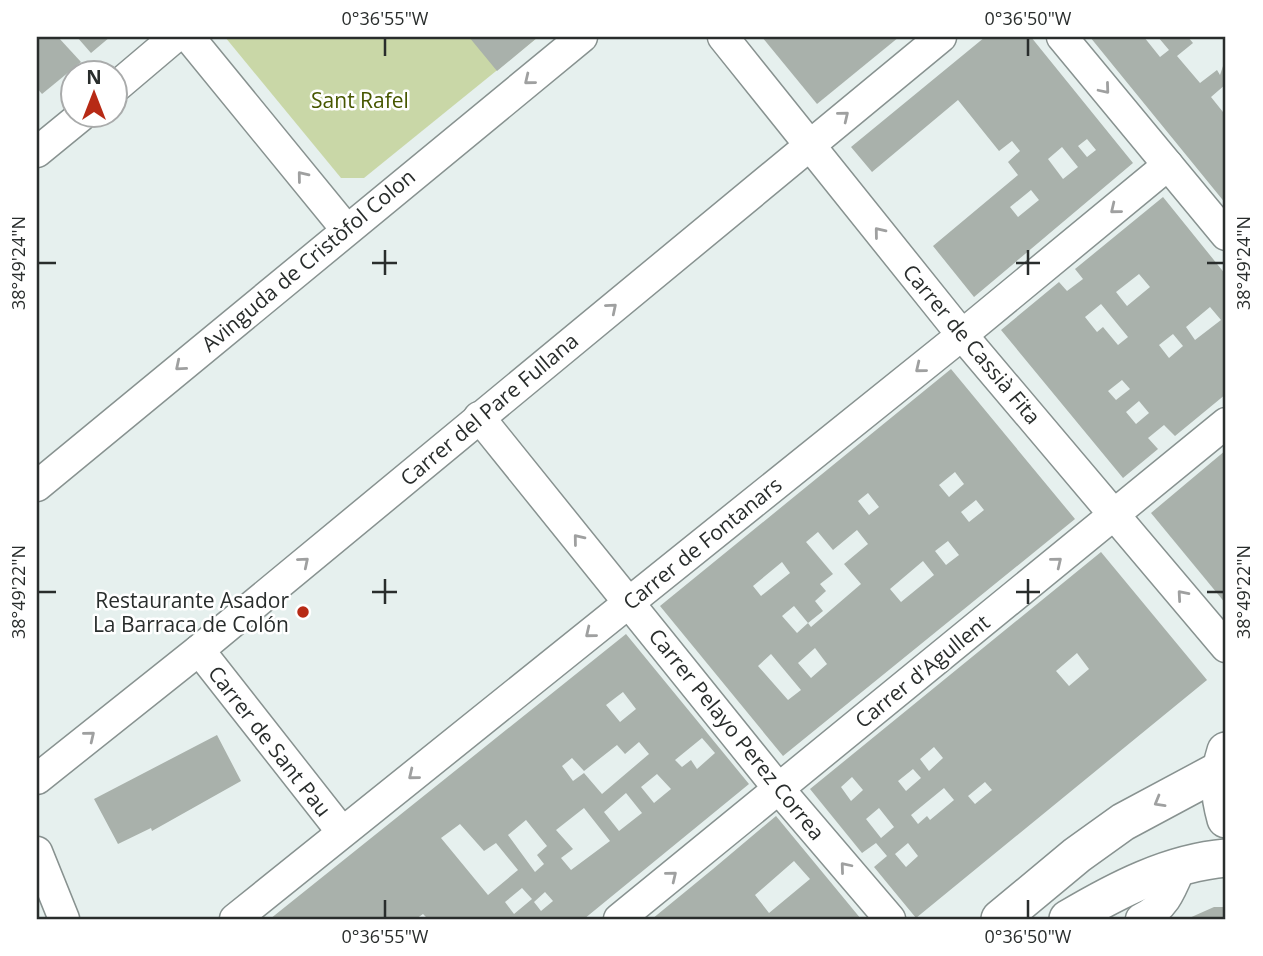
<svg xmlns="http://www.w3.org/2000/svg" width="1263" height="956" font-family="'Open Sans',sans-serif">
	<style>
		.green { fill: #c9d7a7 }
		.building { fill: #a9b1ab; fill-rule: evenodd }
		.lines { fill: none; stroke-linecap: round; stroke-linejoin: round }
		.minor-casing { stroke: #889290; stroke-width: 33 }
		.tertiary-casing { stroke: #889290; stroke-width: 40 }
		.minor { stroke: #fff; stroke-width: 30 }
		.tertiary { stroke: #fff; stroke-width: 37 }
		.oneway { stroke: #9fa0a0 }
		.ticks { fill: none; stroke: #292d2c; stroke-width: 2.5 }
		.poi-dot { fill: #b72a15; stroke: #fff; stroke-width: 2.5 }
		.labels { text-anchor: middle; dominant-baseline: central; stroke-width: 5; stroke-linejoin: round; paint-order: stroke }
		.park-label { font-size: 21px; fill: #475700; stroke: #fff }
		.street-label { font-size: 21px; fill: #292d2c; stroke: #fff }
		.poi-label { font-size: 21px; fill: #292d2c; stroke: #fff; text-anchor: end }
		.neatline { fill: none; stroke: #292d2c; stroke-width: 2.5 }
		.ticks-label { font-size: 18px; text-anchor: middle; fill: #292d2c }
	</style>
	<rect width="100%" height="100%" fill="#e6f0ee"/>
	<path class="green" d="M225,37H538L364,178H341Z"/>
	<g class="building">
		<path d="M37,37H58L81,62L42,94L37,88Z"/>
		<path d="M77,37H110L91,53Z"/>
		<path d="M469,37H538L497,71Z"/>
		<path d="M762,37H899L817,104Z"/>
		<path d="M985,37H1031L1133,163L974,297L933,246L1018,175L1008,162L1020,151L1012,141L999,151L958,100L872,172L851,147ZM1087,139L1096,150L1087,157L1078,146ZM1062,147L1078,167L1063,179L1048,159ZM1031,190L1039,200L1018,217L1010,207Z"/>
		<path d="M1090,37H1144L1160,57L1169,50L1158,37H1188L1193,43L1177,56L1200,83L1217,70L1220,75L1226,57V84L1211,97L1223,112L1226,109V204Z"/>
		<path d="M1163,197L1226,275V394L1175,436L1164,425L1148,438L1158,449L1123,478L1001,330L1059,282L1067,291L1083,279L1075,269ZM1139,274L1150,287L1127,306L1116,292ZM1101,304L1128,337L1118,345L1103,327L1097,332L1085,317ZM1210,307L1221,320L1195,340L1186,327ZM1173,334L1183,346L1169,358L1159,345ZM1122,380L1130,389L1116,400L1108,391ZM1139,401L1149,413L1136,424L1126,412Z"/>
		<path d="M951,369L1075,519L783,756L660,606ZM955,472L964,484L949,497L939,485ZM868,493L879,507L869,515L858,501ZM976,500L984,510L969,522L961,512ZM857,530L868,544L844,564L861,584L811,627L808,623L797,633L782,616L794,606L808,623L823,611L815,601L826,591L820,584L833,574L806,542L818,532L833,550ZM948,541L959,555L946,565L935,551ZM923,561L934,575L901,602L890,589ZM782,562L790,573L761,596L753,586ZM815,648L827,664L811,678L798,663ZM771,654L801,690L788,700L758,666Z"/>
		<path d="M1226,450V604L1151,513Z"/>
		<path d="M1101,552L1207,680L916,918L874,867L887,856L876,843L862,853L810,789ZM1077,653L1089,669L1069,686L1056,671ZM934,747L943,758L929,771L920,759ZM913,769L921,778L906,791L898,781ZM852,777L863,790L851,801L841,787ZM985,782L992,790L975,804L968,796ZM944,788L954,800L930,820L927,816L918,824L911,815ZM879,808L894,827L881,838L866,819ZM908,843L918,856L906,867L895,854Z"/>
		<path d="M626,634L749,784L584,919H428L423,914L416,919H270ZM623,692L636,709L620,722L606,705ZM702,738L715,753L697,769L691,760L682,767L675,760ZM639,742L649,754L602,794L584,773L573,781L562,766L572,758L584,771L617,745L625,754ZM657,774L671,789L654,803L641,787ZM626,793L642,813L619,831L604,812ZM584,808L610,841L571,870L561,858L573,849L556,830ZM526,820L547,846L537,855L544,864L535,872L508,835ZM460,824L484,851L496,843L518,870L488,895L441,838ZM522,888L532,899L514,914L505,902ZM545,892L553,901L541,911L534,902Z"/>
		<path d="M217,735L241,781L152,831L151,828L118,844L94,799Z"/>
		<path d="M776,816L861,919H652L713,869ZM794,861L810,879L769,913L755,895Z"/>
		<path d="M1214,907H1226V919H1187Z"/>
	</g>
	<g class="lines">
		<g class="minor-casing">
			<g id="minor">
				<path d="M189,37L346,229"/>
				<path d="M723,37L962,335L1226,647"/>
				<path d="M1062,37L1226,235"/>
				<path d="M116,87L175,37"/>
				<path d="M37,152L81,116"/>
				<path d="M479,417L778,788L890,919"/>
				<path d="M37,486L582,37"/>
				<path d="M199,650L342,832"/>
				<path d="M37,779L199,650L941,37"/>
				<path d="M37,852L64,919"/>
				<path d="M235,919L962,335L1168,165"/>
				<path d="M619,919L1226,423"/>
				<path d="M1141,919C1165,908 1171,890 1181,866"/>
			</g>
		</g>
		<g class="tertiary-casing">
			<g id="tertiary">
				<path d="M1226,751C1218,776 1219,794 1226,819"/>
				<path d="M1000,919L1077,855L1123,822L1220,770"/>
				<path d="M1068,919C1117,890 1169,863 1226,858"/>
			</g>
		</g>
		<use href="#minor" class="minor"/>
		<use href="#tertiary" class="tertiary"/>
	</g>
	<defs><path id="oneway-chevron" d="M-2-3.5L2.5 0L-2 3.5" fill="none" stroke-width="1.6" stroke-linecap="round" stroke-linejoin="round" transform="scale(1.75)"/></defs>
	<g class="oneway">
		<use href="#oneway-chevron" transform="translate(529 80) rotate(141)"/>
		<use href="#oneway-chevron" transform="translate(1105 89) rotate(50)"/>
		<use href="#oneway-chevron" transform="translate(844 116) rotate(-39)"/>
		<use href="#oneway-chevron" transform="translate(302 176) rotate(-129)"/>
		<use href="#oneway-chevron" transform="translate(1115 209) rotate(141)"/>
		<use href="#oneway-chevron" transform="translate(879 232) rotate(-129)"/>
		<use href="#oneway-chevron" transform="translate(612 308) rotate(-40)"/>
		<use href="#oneway-chevron" transform="translate(180 366) rotate(140)"/>
		<use href="#oneway-chevron" transform="translate(920 368) rotate(141)"/>
		<use href="#oneway-chevron" transform="translate(578 539) rotate(-129)"/>
		<use href="#oneway-chevron" transform="translate(304 562) rotate(-40)"/>
		<use href="#oneway-chevron" transform="translate(1057 562) rotate(-39)"/>
		<use href="#oneway-chevron" transform="translate(1182 595) rotate(-131)"/>
		<use href="#oneway-chevron" transform="translate(590 633) rotate(141)"/>
		<use href="#oneway-chevron" transform="translate(90 736) rotate(-39)"/>
		<use href="#oneway-chevron" transform="translate(413 775) rotate(141)"/>
		<use href="#oneway-chevron" transform="translate(1159 802) rotate(150)"/>
		<use href="#oneway-chevron" transform="translate(845 867) rotate(-130)"/>
		<use href="#oneway-chevron" transform="translate(672 876) rotate(-39)"/>
	</g>
	<path class="ticks" d="M385,38V56M1028,38V56M385,250V275M1028,250V275M38,263H56M372,263H397M1016,263H1040M1207,263H1224M385,579V604M1028,579V604M38,592H56M372,592H397M1016,592H1040M1207,592H1224M385,900V918M1028,900V918"/>
	<circle class="poi-dot" cx="303" cy="612" r="7"/>
	<g class="labels">
		<g class="park-label">
			<text x="360" y="100">Sant Rafel</text>
		</g>
		<g class="street-label">
			<text transform="translate(308 260) rotate(-40)">Avinguda de Cristòfol Colon</text>
			<text transform="translate(972 344) rotate(50)">Carrer de Cassià Fita</text>
			<text transform="translate(489 409) rotate(-40)">Carrer del Pare Fullana</text>
			<text transform="translate(702 543) rotate(-39)">Carrer de Fontanars</text>
			<text transform="translate(922 671) rotate(-39)">Carrer d'Agullent</text>
			<text transform="translate(737 734) rotate(51)">Carrer Pelayo Perez Correa</text>
			<text transform="translate(270 741) rotate(52)">Carrer de Sant Pau</text>
		</g>
		<g class="poi-label">
			<text x="289" y="600">Restaurante Asador<tspan x="289" dy="24">La Barraca de Colón</tspan></text>
		</g>
	</g>
	<rect width="1263" height="956" fill="none" stroke="#ffffff" stroke-width="77"/>
	<g transform="translate(94 94)"><circle r="33" fill="#ffffff" stroke="#a9abab" stroke-width="2"/>
	<path d="M0-5L12 26L0 18L-12 26Z" fill="#b72a15"/>
	<text y="-10" font-size="19" font-weight="bold" text-anchor="middle" fill="#292d2c">N</text>
	</g>
	<rect x="38" y="38" width="1186" height="880" class="neatline"/>
	<g class="ticks-label">
		<text x="385" y="25">0°36'55"W</text>
		<text x="1028" y="25">0°36'50"W</text>
		<text transform="translate(19 263) rotate(-90)" y="6">38°49'24"N</text>
		<text transform="translate(1244 263) rotate(-90)" y="6">38°49'24"N</text>
		<text transform="translate(19 592) rotate(-90)" y="6">38°49'22"N</text>
		<text transform="translate(1244 592) rotate(-90)" y="6">38°49'22"N</text>
		<text x="385" y="943">0°36'55"W</text>
		<text x="1028" y="943">0°36'50"W</text>
	</g>
</svg>
